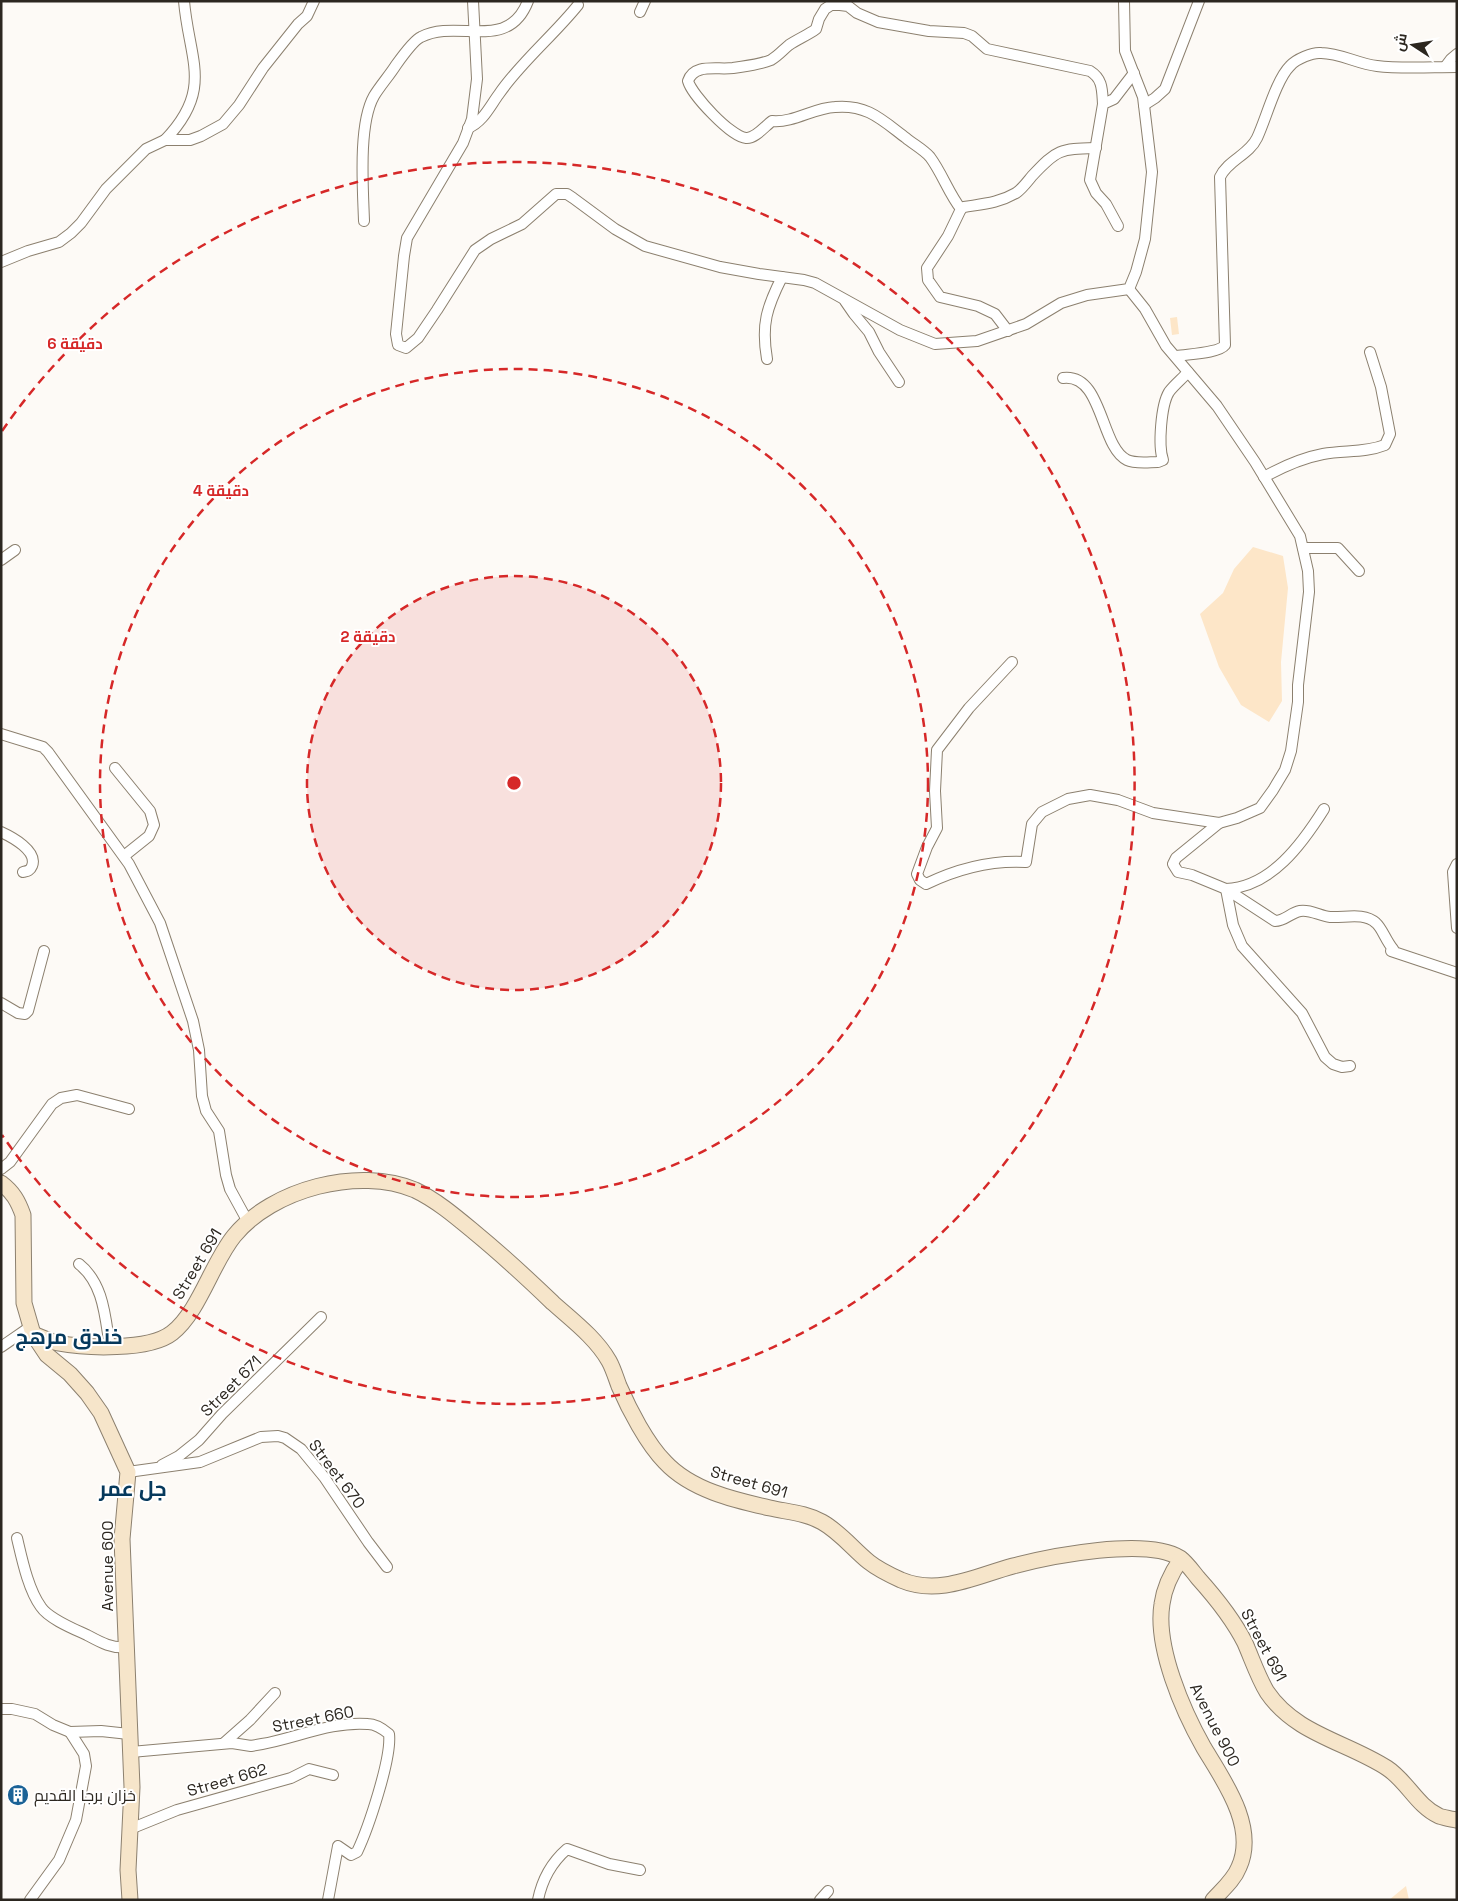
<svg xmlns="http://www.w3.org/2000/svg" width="1458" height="1901" font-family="'Space Grotesk',Cairo,sans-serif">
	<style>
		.green { fill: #fde6c8 }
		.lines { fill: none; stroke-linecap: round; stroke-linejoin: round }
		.street-casing { stroke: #8c806f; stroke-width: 12 }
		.secondary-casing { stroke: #8c806f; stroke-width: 17 }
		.street { stroke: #fff; stroke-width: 10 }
		.secondary { stroke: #f6e5ca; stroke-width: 15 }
		.ring { fill: none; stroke: #d62828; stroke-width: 2.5; stroke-dasharray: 9 6 }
		.labels { text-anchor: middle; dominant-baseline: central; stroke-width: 4; stroke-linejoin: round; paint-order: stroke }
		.street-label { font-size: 16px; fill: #2c2720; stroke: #fff }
		.poi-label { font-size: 16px; fill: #2c2720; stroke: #fff; text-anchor: start }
		.district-label { font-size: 21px; font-weight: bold; fill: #06395c; stroke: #fff }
		.centre { fill: #d62828; stroke: #fff; stroke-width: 2.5 }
		.ring-label { font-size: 15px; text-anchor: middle; font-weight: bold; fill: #d62828; stroke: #fff; stroke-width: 4; stroke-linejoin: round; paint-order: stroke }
	</style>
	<rect width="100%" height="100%" fill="#fdfaf6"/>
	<g class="green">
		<path d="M1177,317L1179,334L1172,335L1170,318Z"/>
		<path d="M1253,547L1283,556L1288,588L1281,662L1282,701L1269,722L1241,705L1219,667L1200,614L1223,593L1234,569Z"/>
		<path d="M1406,1886L1409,1900H1389Z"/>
	</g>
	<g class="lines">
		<g class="street-casing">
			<g id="street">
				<path d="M473,1L477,79L472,119L463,143L407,238L404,256L396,334L398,345L406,348L418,338L437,310L475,250L491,239L522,224L556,194H567L573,198L615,229L645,246L720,267L759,274L804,280L815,283L900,330L935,344L977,341L1026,324L1061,303L1087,295L1129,289L1136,272L1145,239L1152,172L1143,97L1125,51L1124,1"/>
				<path d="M640,12L645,1"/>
				<path d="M1445,67L1451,59L1457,54"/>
				<path d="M1144,105L1155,98L1165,89L1199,1"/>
				<path d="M468,128C483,122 490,106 499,94C520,63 554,35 578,5"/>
				<path d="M165,140C214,89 189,60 184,1"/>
				<path d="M961,209L964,207C982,204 999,203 1016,193C1022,189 1027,182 1032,176C1057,149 1060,149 1096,148"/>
				<path d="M364,221C363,189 358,124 374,96C380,86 389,76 396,65C401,58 414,40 421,37C458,18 508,53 528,1"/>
				<path d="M1118,226L1106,204L1096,193L1090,180L1103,104L1114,99L1134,73"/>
				<path d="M1,262L28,251L59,242L71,233L81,223L106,189L146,149L165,140H190L201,136L223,124L239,105L263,68L298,24L307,16L314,1"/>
				<path d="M845,301L854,314L869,332L879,352L899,382"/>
				<path d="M1008,331L995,314L978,306L940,297L928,280L927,268L948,236L961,209C949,194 942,173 930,157C924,150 913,144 906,138C882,120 867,104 835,107C813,108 794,123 772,121C765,126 755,139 746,138C731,137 692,95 688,81C694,63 717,70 733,68C745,66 759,65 771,60C778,56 783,50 789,45C798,39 808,35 816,29L819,19L825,9L831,5H840L848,6L857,13L878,22L929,31L964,33L972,36L987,49L1090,71C1103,79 1102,90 1103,104"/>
				<path d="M1177,356C1189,354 1219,353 1225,345L1220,177C1228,160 1249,155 1257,138C1266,119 1276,80 1290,66C1296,59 1313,52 1321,53C1340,53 1358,64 1377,66C1400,69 1432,67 1457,67"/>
				<path d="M767,359C761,324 767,307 782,277"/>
				<path d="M1063,378C1103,373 1100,447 1127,460C1135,464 1149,462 1158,462L1163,460C1158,446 1161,405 1169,392C1174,385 1183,378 1188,372"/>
				<path d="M1264,477C1282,467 1302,458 1323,454C1344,450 1365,453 1385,445L1390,434L1381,387L1370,352"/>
				<path d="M1303,548H1338L1359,571"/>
				<path d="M1,560L15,550"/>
				<path d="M1012,662L969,708L937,750L935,791L937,828L927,847L917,874L920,880L926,884C957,869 991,860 1026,862L1032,824L1042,812L1068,799L1090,795L1118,800L1153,813L1219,823L1237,818L1260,808L1273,790L1285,770L1291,751L1298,702V685L1309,592L1308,571L1300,536L1255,462L1217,406L1166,346L1145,309L1129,289"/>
				<path d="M1,734L43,747L48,752L129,864L160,923L193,1021L199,1050L202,1096L206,1111L219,1131L226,1175L230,1189L248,1222"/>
				<path d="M115,768L150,811L154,825L149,836L124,856"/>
				<path d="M1324,809C1302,844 1271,887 1226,889L1233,925L1242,946L1302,1013L1325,1057L1333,1064L1342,1067L1350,1066"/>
				<path d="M1219,823L1176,858L1173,864L1178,872L1192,875L1226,889L1275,921C1285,921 1290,913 1300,911C1310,909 1320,916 1330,917C1345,918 1364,912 1376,923C1382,928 1386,941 1393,949L1391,951L1457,973"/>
				<path d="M1,832C12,837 38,851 32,866C30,871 27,871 23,872"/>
				<path d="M1457,864L1453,872L1457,928"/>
				<path d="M1,1003L18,1013L25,1014L28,1011L44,951"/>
				<path d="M1,1169L10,1162L52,1104L61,1098L77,1095L129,1109"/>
				<path d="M79,1264C104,1284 105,1317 110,1347"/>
				<path d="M1,1347L30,1327"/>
				<path d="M162,1465L179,1456L199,1440L222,1414L321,1317"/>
				<path d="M128,1472L200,1462L261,1437L278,1436L285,1438L301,1449L324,1477L368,1542L387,1567"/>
				<path d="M17,1538C22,1559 28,1589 41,1607C49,1619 74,1629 87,1635C100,1642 112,1649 127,1647"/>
				<path d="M1,1709H12L35,1714L53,1725L70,1732L101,1731L129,1734"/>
				<path d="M224,1743L250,1720L275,1693"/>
				<path d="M131,1752L232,1743L251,1746L262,1744C296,1738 332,1721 368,1724C375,1724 383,1729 389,1734C392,1758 368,1829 357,1852L351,1855L338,1846L328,1900"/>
				<path d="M130,1829L177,1810L291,1778L309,1769L333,1775"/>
				<path d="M30,1900L59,1860L76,1820L86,1766L84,1754L70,1732"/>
				<path d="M538,1900C542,1880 552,1862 567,1849L609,1864L640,1870"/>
				<path d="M820,1900L828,1891"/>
			</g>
		</g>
		<g class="secondary-casing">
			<g id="secondary">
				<path d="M1,1183C13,1192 18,1201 23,1215L24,1303L33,1334L47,1355L70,1374L87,1393L101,1413L128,1472L122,1539L132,1787L128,1870L130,1900"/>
				<path d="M33,1334C41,1337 49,1341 58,1343C85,1348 149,1351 172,1333C199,1312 212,1263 234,1236C272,1189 359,1166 415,1190C436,1200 455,1216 473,1231C501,1254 527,1278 553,1303C572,1320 596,1338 609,1361C613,1368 616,1378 619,1386C629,1409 647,1444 665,1462C691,1490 734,1500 770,1508C788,1512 806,1513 822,1522C840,1532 853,1549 869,1562C879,1570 890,1575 901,1580C939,1596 976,1576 1013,1566C1051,1556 1147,1537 1180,1558C1187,1563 1193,1572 1198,1578C1216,1598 1233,1619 1245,1643C1252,1659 1258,1677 1267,1692C1295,1734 1347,1742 1387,1768C1407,1781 1417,1806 1439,1816C1441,1817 1455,1820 1457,1820"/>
				<path d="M1181,1559C1172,1572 1164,1588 1162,1604C1155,1647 1183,1711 1204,1748C1224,1781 1257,1827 1239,1867C1234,1880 1222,1890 1213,1900"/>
			</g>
		</g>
		<use href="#street" class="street"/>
		<use href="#secondary" class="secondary"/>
	</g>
	<circle cx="514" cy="783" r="207" fill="#d62828" fill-opacity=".12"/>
	<g class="ring">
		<circle cx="514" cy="783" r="207"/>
		<circle cx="514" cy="783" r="414"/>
		<path d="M2 431A621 621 0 1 1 2 1135"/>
	</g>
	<defs>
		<g id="building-disc" transform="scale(1.125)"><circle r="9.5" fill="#1b6296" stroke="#fff"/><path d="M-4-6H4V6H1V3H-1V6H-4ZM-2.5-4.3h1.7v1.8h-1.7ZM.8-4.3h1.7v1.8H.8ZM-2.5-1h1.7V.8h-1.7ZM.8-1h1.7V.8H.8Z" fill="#fff"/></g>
	</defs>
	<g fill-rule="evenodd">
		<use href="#building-disc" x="18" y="1795"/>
	</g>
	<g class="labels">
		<g class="street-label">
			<text transform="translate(197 1264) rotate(-59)">Street 691</text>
			<text transform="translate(231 1386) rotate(-45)">Street 671</text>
			<text transform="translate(337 1474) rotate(53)">Street 670</text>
			<text transform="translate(749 1482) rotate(16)">Street 691</text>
			<text transform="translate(107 1566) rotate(-90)">Avenue 600</text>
			<text transform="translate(1264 1645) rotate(62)">Street 691</text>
			<text transform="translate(313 1719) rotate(-11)">Street 660</text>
			<text transform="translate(1215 1725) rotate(63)">Avenue 900</text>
			<text transform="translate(227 1780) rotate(-16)">Street 662</text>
		</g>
		<g class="poi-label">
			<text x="34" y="1795">خزان برجا القديم</text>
		</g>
		<g class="district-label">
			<text x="69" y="1336">خندق مرهج</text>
			<text x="133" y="1488">جل عمر</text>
		</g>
	</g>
	<circle cx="514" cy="783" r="8" class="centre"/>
	<g class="ring-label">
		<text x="75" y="349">6 دقيقة</text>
		<text x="221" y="496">4 دقيقة</text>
		<text x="368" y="642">2 دقيقة</text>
	</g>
	<rect width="1458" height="1901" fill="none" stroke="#2c2720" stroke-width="5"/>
	<g transform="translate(1413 45) rotate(282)" stroke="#ffffff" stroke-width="4" paint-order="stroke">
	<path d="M0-4L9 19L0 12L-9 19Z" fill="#2c2720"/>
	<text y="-8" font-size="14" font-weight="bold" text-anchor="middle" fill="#2c2720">ش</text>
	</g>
</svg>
